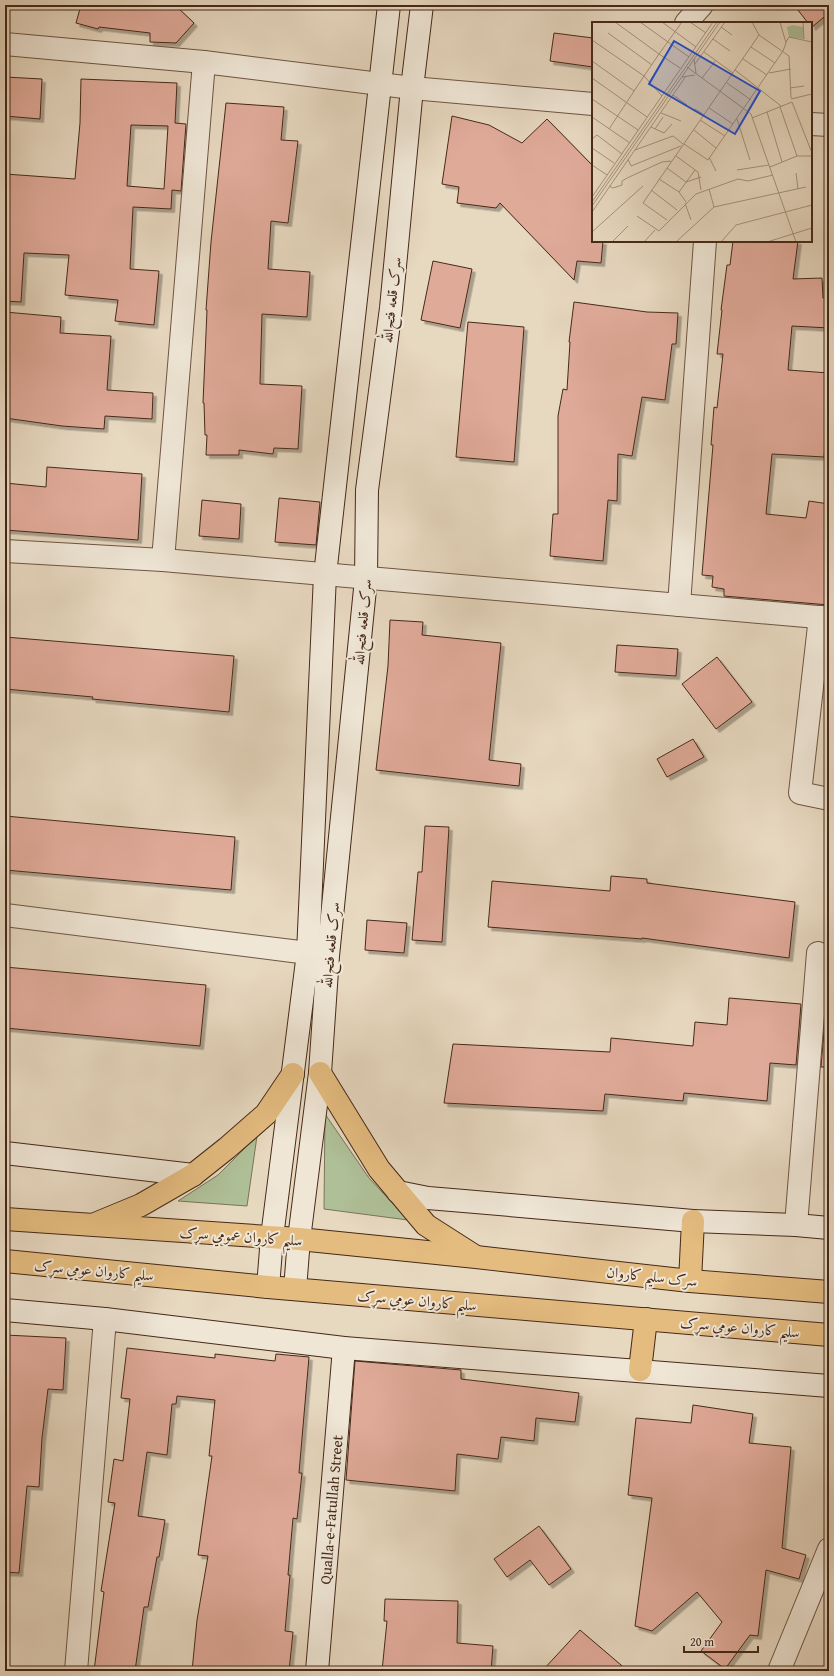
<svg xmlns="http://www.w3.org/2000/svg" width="834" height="1676" font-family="'Gentium Book Plus',Amiri,serif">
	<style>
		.green { fill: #afc098; stroke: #7a7458 }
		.building { fill: #e0aa99; stroke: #462918; fill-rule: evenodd; filter: url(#shadow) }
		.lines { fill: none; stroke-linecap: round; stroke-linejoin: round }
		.street-casing { stroke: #6e5542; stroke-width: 24 }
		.secondary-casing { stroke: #462918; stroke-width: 24 }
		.primary-casing { stroke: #462918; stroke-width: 24 }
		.street { stroke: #efe6d6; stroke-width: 22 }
		.secondary { stroke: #efe6d6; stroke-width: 22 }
		.primary { stroke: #e4bc80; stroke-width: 22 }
		.labels { text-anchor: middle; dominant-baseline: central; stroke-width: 4; stroke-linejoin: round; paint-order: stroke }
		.street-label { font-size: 15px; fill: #462918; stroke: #efe6d6 }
		.inset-road { fill: none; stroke: #a7927d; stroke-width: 1 }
		.view { fill: #1d4ed8; fill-opacity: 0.15; stroke: #1d4ed8; stroke-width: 2 }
		.inset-edge { fill: none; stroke: #462918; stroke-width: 2 }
	</style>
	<defs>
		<filter id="shadow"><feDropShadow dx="3.5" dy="3.5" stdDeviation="0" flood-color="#0004"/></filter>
	</defs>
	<rect width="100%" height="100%" fill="#e7d8c0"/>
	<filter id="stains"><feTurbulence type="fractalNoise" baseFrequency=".005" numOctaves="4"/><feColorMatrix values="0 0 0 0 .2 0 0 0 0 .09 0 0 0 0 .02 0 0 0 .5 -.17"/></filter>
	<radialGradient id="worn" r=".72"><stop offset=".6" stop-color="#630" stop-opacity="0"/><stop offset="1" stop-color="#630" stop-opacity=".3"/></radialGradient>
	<g class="green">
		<path d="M325,1114L369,1178L408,1220L324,1209Z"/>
		<path d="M257,1136L247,1206L178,1201L218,1175Z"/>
	</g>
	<g class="building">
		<path d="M81,5H175L194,23L176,43L150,42V33L99,27L98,29L76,23Z"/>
		<path d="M794,5H829V13L812,27L811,23H808Z"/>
		<path d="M554,33L593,38V67L550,61Z"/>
		<path d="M5,77L42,79L40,119L5,116Z"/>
		<path d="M81,79L177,83L175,123L186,124L181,191L172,190L171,209L133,207L130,269L159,271L154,325L115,321L118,300L65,295L69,255L24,253L21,302L5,301V174L75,179L80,123ZM131,125L168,126L164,189L127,186Z"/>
		<path d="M226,103L284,107L281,140L298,141L288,223L271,221L268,269L310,272L307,317L262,314L260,384L302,386L298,449L274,448L273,454L239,450V455H206L207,435H205L204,403H203L207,310H206L211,242Z"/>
		<path d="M452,116L489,125L522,143L547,119L593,166V241H603L601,263L577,261L574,280L500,203L496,208L457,203L459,187L442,184Z"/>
		<path d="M733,241H798L793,279L822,278L823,298H829V328L792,326L788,370L829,373V410H828L824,457L772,454L766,514L806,518L809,501L829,504V605L724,596V589L712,587L713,576L702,575L713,445H711L714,407L717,408L723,354H717L722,310H721L727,265H730Z"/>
		<path d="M433,261L472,269L460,328L421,320Z"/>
		<path d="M574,302L647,312L678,313L676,344H672L665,400L642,397L632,456L618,454L617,501L608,500L603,561L550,556L553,514H558V416L563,389L567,390L570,342H569Z"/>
		<path d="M5,312L61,317L60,333L111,336L107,390L153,393L152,419L105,416L104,429L62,426L5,418Z"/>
		<path d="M468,322L524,327L514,462L456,457Z"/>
		<path d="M47,467L142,474L138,540L5,530V483L46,487Z"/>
		<path d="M279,498L320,502L316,545L275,542Z"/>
		<path d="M202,500L241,504L239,539L199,536Z"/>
		<path d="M390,620L423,622L422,635L501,643L489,760L521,764L519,786L376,770L388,666Z"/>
		<path d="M5,637L234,656L229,712L92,699L93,697L5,689Z"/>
		<path d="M617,645L678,649L676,676L615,672Z"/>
		<path d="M717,657L752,702L716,729L682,684Z"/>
		<path d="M693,739L704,757L667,777L657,759Z"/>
		<path d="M5,816L235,837L231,890L5,870Z"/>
		<path d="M425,826L449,827L442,942L412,940L418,872H422Z"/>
		<path d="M611,876L647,879V883L795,902L789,958L642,938V939L488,927L492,881L610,891Z"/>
		<path d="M367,920L407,923L404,953L365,950Z"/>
		<path d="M5,967L206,985L200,1046L5,1028Z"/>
		<path d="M729,998L801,1004L796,1065L770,1063L767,1101L684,1093L683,1101L605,1094L603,1111L444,1103L453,1044L610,1052L611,1038L693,1046L695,1022L727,1025Z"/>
		<path d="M826,1006H829V1067H821Z"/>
		<path d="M5,1335L66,1338L63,1390L48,1389L42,1438L39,1487L27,1486L19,1573L5,1572Z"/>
		<path d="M127,1348L215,1358V1354L275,1361L276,1354L309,1357L299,1473H302L297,1519L293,1518L288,1575H290L285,1631L293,1632L289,1671H192L197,1620L208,1556L198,1555L212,1456H209L215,1400L177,1396L176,1404H172L167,1455L147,1452L138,1516L165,1520L159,1557H157L148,1607H144L135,1671H94L104,1592L101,1591L115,1503L108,1502L114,1459L123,1461L130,1399L121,1398Z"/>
		<path d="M355,1361L461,1370V1379L579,1393L575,1422L536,1418L534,1441L501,1437L498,1459L457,1454L455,1491L346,1480Z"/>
		<path d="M693,1405L753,1414L749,1443L791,1447L782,1548L806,1555L799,1579L766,1570L758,1636L750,1635L725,1669L701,1651L722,1622L697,1592L652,1631L635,1626L652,1498L628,1495L636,1418L691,1423Z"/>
		<path d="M539,1526L571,1569L549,1585L530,1560L507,1577L494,1559Z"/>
		<path d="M385,1599L458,1601L457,1643L493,1646L491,1671H382L387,1621H384Z"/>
		<path d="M580,1630L628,1671H542Z"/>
	</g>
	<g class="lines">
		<g class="street-casing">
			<g id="street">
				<path d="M686,23L702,5"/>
				<path d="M5,44L204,62L412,88L593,104"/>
				<path d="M811,124L829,125"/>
				<path d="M5,551L163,560L829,618"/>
				<path d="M163,560L204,62"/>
				<path d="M679,605L705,241"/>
				<path d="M820,617L800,793L829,799"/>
				<path d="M5,915L308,953"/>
				<path d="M796,1225L818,953"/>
				<path d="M76,1671L105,1319"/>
				<path d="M779,1671L829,1549"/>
			</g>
		</g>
		<g class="secondary-casing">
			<g id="secondary">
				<path d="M5,1153L193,1175"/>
				<path d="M398,1192L428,1198L464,1201L693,1221L796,1225L829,1228"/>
				<path d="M268,1287L272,1237L308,953L325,575L389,5"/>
				<path d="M295,1289L299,1239L320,1073L328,956L366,579L367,490L391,308L412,88L422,5"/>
				<path d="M5,1310L105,1319L344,1348L829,1386"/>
				<path id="s1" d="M317,1671L344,1348"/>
			</g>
		</g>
		<g class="primary-casing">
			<g id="primary">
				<path d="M320,1073L379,1169L426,1225L473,1255"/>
				<path d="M5,1219L299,1239L476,1257L690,1281L829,1292"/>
				<path d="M95,1224L141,1205L193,1175L227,1148L266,1114L293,1074"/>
				<path d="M5,1261L268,1287L829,1335"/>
				<path d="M690,1281L693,1221"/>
				<path d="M640,1370L646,1319"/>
			</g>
		</g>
		<use href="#street" class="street"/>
		<use href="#secondary" class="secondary"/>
		<use href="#primary" class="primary"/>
	</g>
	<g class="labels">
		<g class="street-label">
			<text transform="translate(391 300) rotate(-84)">سرک قلعه فتح‌الله</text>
			<text transform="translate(362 622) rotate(-85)">سرک قلعه فتح‌الله</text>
			<text transform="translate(330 945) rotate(-85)">سرک قلعه فتح‌الله</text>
			<text transform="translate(241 1236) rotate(4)">سلیم کاروان عمومي سړک</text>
			<text transform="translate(94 1270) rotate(5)">سلیم کاروان عومي سړک</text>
			<text transform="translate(652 1276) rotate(6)">سرک سلیم کاروان</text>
			<text transform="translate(417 1300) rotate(5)">سلیم کاروان عومي سړک</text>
			<text transform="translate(740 1327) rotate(5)">سلیم کاروان عومي سړک</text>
			<text stroke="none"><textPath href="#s1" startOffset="162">Qualla-e-Fatullah Street</textPath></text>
		</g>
	</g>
	<g transform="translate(592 22)">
		<rect width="220" height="220" fill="#e7d8c0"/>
		<path d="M201,3L211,5L212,17L197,15L195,5Z" fill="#afc098"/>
		<path class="inset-road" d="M23,0L67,32L90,0M48,0L97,35M70,0L104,25M98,0L114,11M160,0L167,13L197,34L199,76M211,0L212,17M129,5L140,13M16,11L60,43M121,17L138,29M0,18L52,54L67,32L88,46M194,20L197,15L220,20M159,25L183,41M112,30L141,51M102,37L104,51M151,37L175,53M0,39L42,69M103,42L133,0M95,45L159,92L204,220M143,48L189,84M177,51L199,47M90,55L103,53M0,56L55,95M110,56L124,38M135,61L159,78M198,66L212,64M81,73L95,83M0,77L46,108M199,77L220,72M188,85L205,134M117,86L141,102M101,89L103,87L112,93M175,90L190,140M69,91L89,99M0,95L38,121M160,96L200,80L220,131M145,97L158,138M108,98L133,114M59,105L72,111L80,102M17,107L52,54L70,74M63,107L71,95M102,108L124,126M0,117L5,113L30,132M92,122L116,138L191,29L194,21L188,0M0,126L22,141M43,128L81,114L91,122M84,134L106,150L109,168M117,135L124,149M36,137L39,144L89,124M0,143L15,153M178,145L205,134H220M75,146L94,160L109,155M145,148L177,143M204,151L206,167M67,157L87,170L94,180M17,164L21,166L30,163V159L35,156L70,140L79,139M117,167L122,185M59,168L85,188M87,170L103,148M0,175L121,0M0,180L125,0M93,181L99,198M0,184L128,0M0,190L94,54M45,194L67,209L104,172L146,157L156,159L181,153M75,198L51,181L167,13M0,210L51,164M20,220L36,204M52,220L63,208M84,220L122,185L214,165M129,220L144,203L220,183M175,220L220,206"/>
		<path class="view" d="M82,19L168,69L143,112L57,62Z"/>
		<rect width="220" height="220" class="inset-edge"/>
	</g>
	<rect width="834" height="1676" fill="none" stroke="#e7d8c0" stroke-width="20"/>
	<rect x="6" y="6" width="822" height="1664" fill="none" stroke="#462918" stroke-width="2"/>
	<rect x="10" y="10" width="814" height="1656" fill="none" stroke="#462918"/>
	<path d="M684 1646v6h74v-6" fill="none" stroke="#462918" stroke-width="2"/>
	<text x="690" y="1646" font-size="12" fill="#462918" stroke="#efe6d6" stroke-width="3" paint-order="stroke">20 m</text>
	<rect width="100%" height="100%" filter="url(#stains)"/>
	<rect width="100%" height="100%" fill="url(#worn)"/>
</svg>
